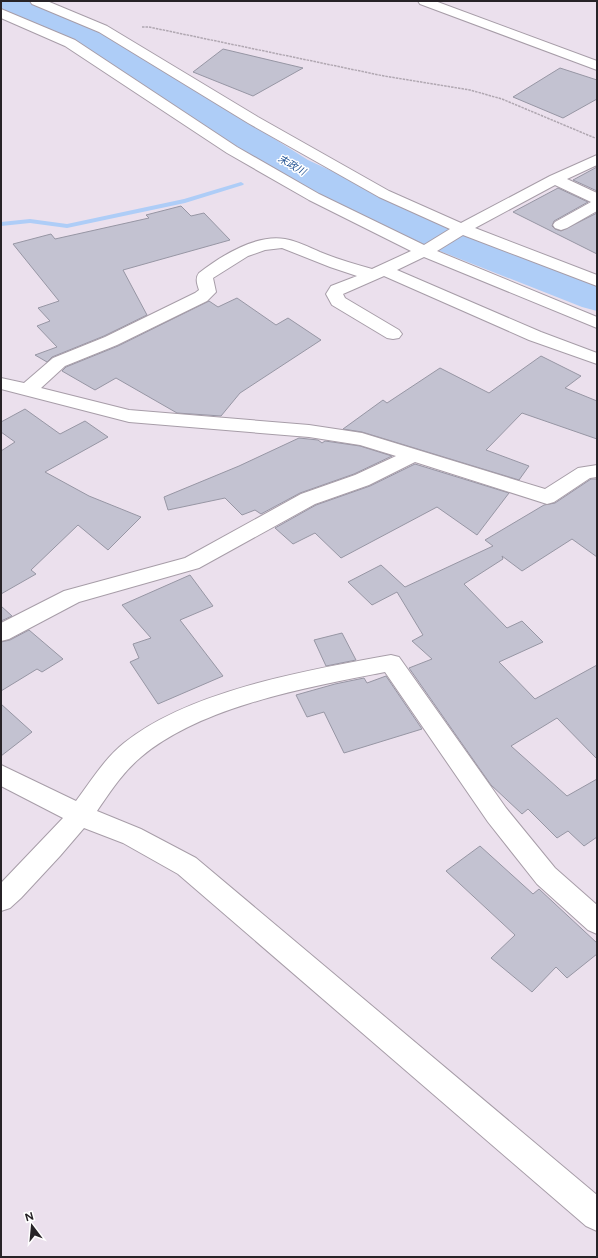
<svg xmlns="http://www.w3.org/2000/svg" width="598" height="1258" font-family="Figtree,'Noto Sans JP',sans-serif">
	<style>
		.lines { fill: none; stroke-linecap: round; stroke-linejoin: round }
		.stream { fill: #aecdf7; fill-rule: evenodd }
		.river { fill: #aecdf7; fill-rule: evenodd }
		.building { fill: #c3c2d1; stroke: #9796a4 }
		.minor-casing { stroke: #a79da8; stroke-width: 2 }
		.path { stroke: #b0a7b1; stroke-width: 1.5; stroke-dasharray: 2.5 1; stroke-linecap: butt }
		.minor { fill: #fff; fill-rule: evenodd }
		.labels { text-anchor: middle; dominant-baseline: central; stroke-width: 3; stroke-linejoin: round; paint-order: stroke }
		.far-water-label { font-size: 10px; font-style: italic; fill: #235392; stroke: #fff }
	</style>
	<rect width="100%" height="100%" fill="#ebe0ed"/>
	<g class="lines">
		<path class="stream" d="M241,182L244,184L243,185L185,203L67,228L30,223L1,226V222L30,219L67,224L184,199Z"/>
		<path class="river" d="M1,1H31L101,30L308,160L450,226L597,283V311L582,307L422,244L282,176L79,44L1,11Z"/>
	</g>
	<g class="building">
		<path d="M223,49L303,68L253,96L193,72Z"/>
		<path d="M560,68L597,80V99L563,118L513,97Z"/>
		<path d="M597,167V191L573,180Z"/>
		<path d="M558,188L588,202L554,221L552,226L555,229L561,231L597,213V254L513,212Z"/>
		<path d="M181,206L191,216L204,213L230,240L123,270L147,315L104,336L52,357L47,362L35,355L57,347L37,326L50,321L38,308L59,301L13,244L51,234L55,239L149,218L146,215Z"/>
		<path d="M237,298L276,325L288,318L321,340L240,393L221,416L177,413L116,378L95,390L62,371L66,367L118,346L209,301L218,307Z"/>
		<path d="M541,356L581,376L565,388L597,401V439L522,413L486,450L529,466L519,480L362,432L343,429L383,400L387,403L440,368L489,393Z"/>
		<path d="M25,409L60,434L85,421L108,437L45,472L89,496L141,517L108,550L78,525L31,570L36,574L1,594V451L15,442L1,432V422Z"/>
		<path d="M299,438L318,440L322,443L325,441L360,446L392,456L354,474L300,493L261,514L255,510L242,515L225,498L168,510L164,497L239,466Z"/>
		<path d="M415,464L509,493L477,535L437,507L341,558L315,533L293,544L275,528L316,505L370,486Z"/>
		<path d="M591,479H597V557L572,539L522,571L502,556L503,559L464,584L507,628L522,621L543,642L499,662L535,699L597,665V759L557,718L511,746L567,796L597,779V837L584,846L568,831L557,838L528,809L522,814L491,785L409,668L432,659L412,641L423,635L397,592L372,605L348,582L381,565L405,587L493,546L485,540L544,505L555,503Z"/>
		<path d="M190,575L213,606L180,620L223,676L158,704L130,662L139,658L133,644L151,638L122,605Z"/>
		<path d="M1,606L12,616L1,621Z"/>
		<path d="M29,630L63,659L42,672L37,669L1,691V642L10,640Z"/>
		<path d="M342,633L356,660L326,666L314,640Z"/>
		<path d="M386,676L422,729L344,753L324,712L307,717L296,695L335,684L364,678L367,683Z"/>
		<path d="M1,704L32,732L1,756Z"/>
		<path d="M480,846L533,894L539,889L597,943V954L567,978L556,967L532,992L491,958L515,935L446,871Z"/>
	</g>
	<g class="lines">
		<g class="minor-casing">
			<g id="minor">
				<path d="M30,1H47L107,26L258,117L389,191L461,223L550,176L597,155V165L567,179L597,193V211L567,228L561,230L555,228L553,225L555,222L591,202L555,185L475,228L597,275V286L463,235L437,251L597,317V328L424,257L397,270L541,332L597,353V364L529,340L384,276L343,294L345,298L399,330L402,334L399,338L393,339L387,338L332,305L326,294L331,286L357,276L330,267L282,248L265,250L248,256L213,278L216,292L207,301L117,345L65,366L41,388L129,410L309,425L362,433L545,489L578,468L597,465V477L590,478L554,502L547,504L415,462L369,485L315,504L199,568L79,602L9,639L1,641V623L64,591L185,558L301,494L355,475L396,456L360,445L309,437L129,422L1,389V378L24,383L53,358L105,337L195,293L199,290C197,284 195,278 199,273C221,256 256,234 285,239C297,241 309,247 320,252C337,259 354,264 372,269L411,251L309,200L227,153L65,46L1,18V9L75,40L237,147L319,194L424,245L450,229L379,197L248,123L99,32L32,4Z"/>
				<path d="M418,1H435L597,61V70L420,4Z"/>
				<path d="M391,655L399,657L506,808L555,868L597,905V934L588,930L537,884L488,822L385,672C309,687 201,706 141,757C123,772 110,792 97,811L141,829L196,858L597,1195V1231L586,1226L178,874L123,843L84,828L60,856L21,898L10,908L1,911V883L63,818L1,786V765L76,801C91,781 105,758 124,743C190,690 309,670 391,655Z"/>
			</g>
		</g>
		<path class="path" d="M142,27H149L384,76L470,90L502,99L595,138"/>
		<use href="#minor" class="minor"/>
	</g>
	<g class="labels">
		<g class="far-water-label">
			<text transform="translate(292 165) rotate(30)">末政川</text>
		</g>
	</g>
	<rect width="598" height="1258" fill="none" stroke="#272327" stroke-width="4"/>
	<g transform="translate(32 1226) rotate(344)" stroke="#ffffff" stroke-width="3" paint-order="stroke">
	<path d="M0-3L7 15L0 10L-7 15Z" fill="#272327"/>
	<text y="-6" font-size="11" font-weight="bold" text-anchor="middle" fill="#272327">N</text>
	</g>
</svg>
